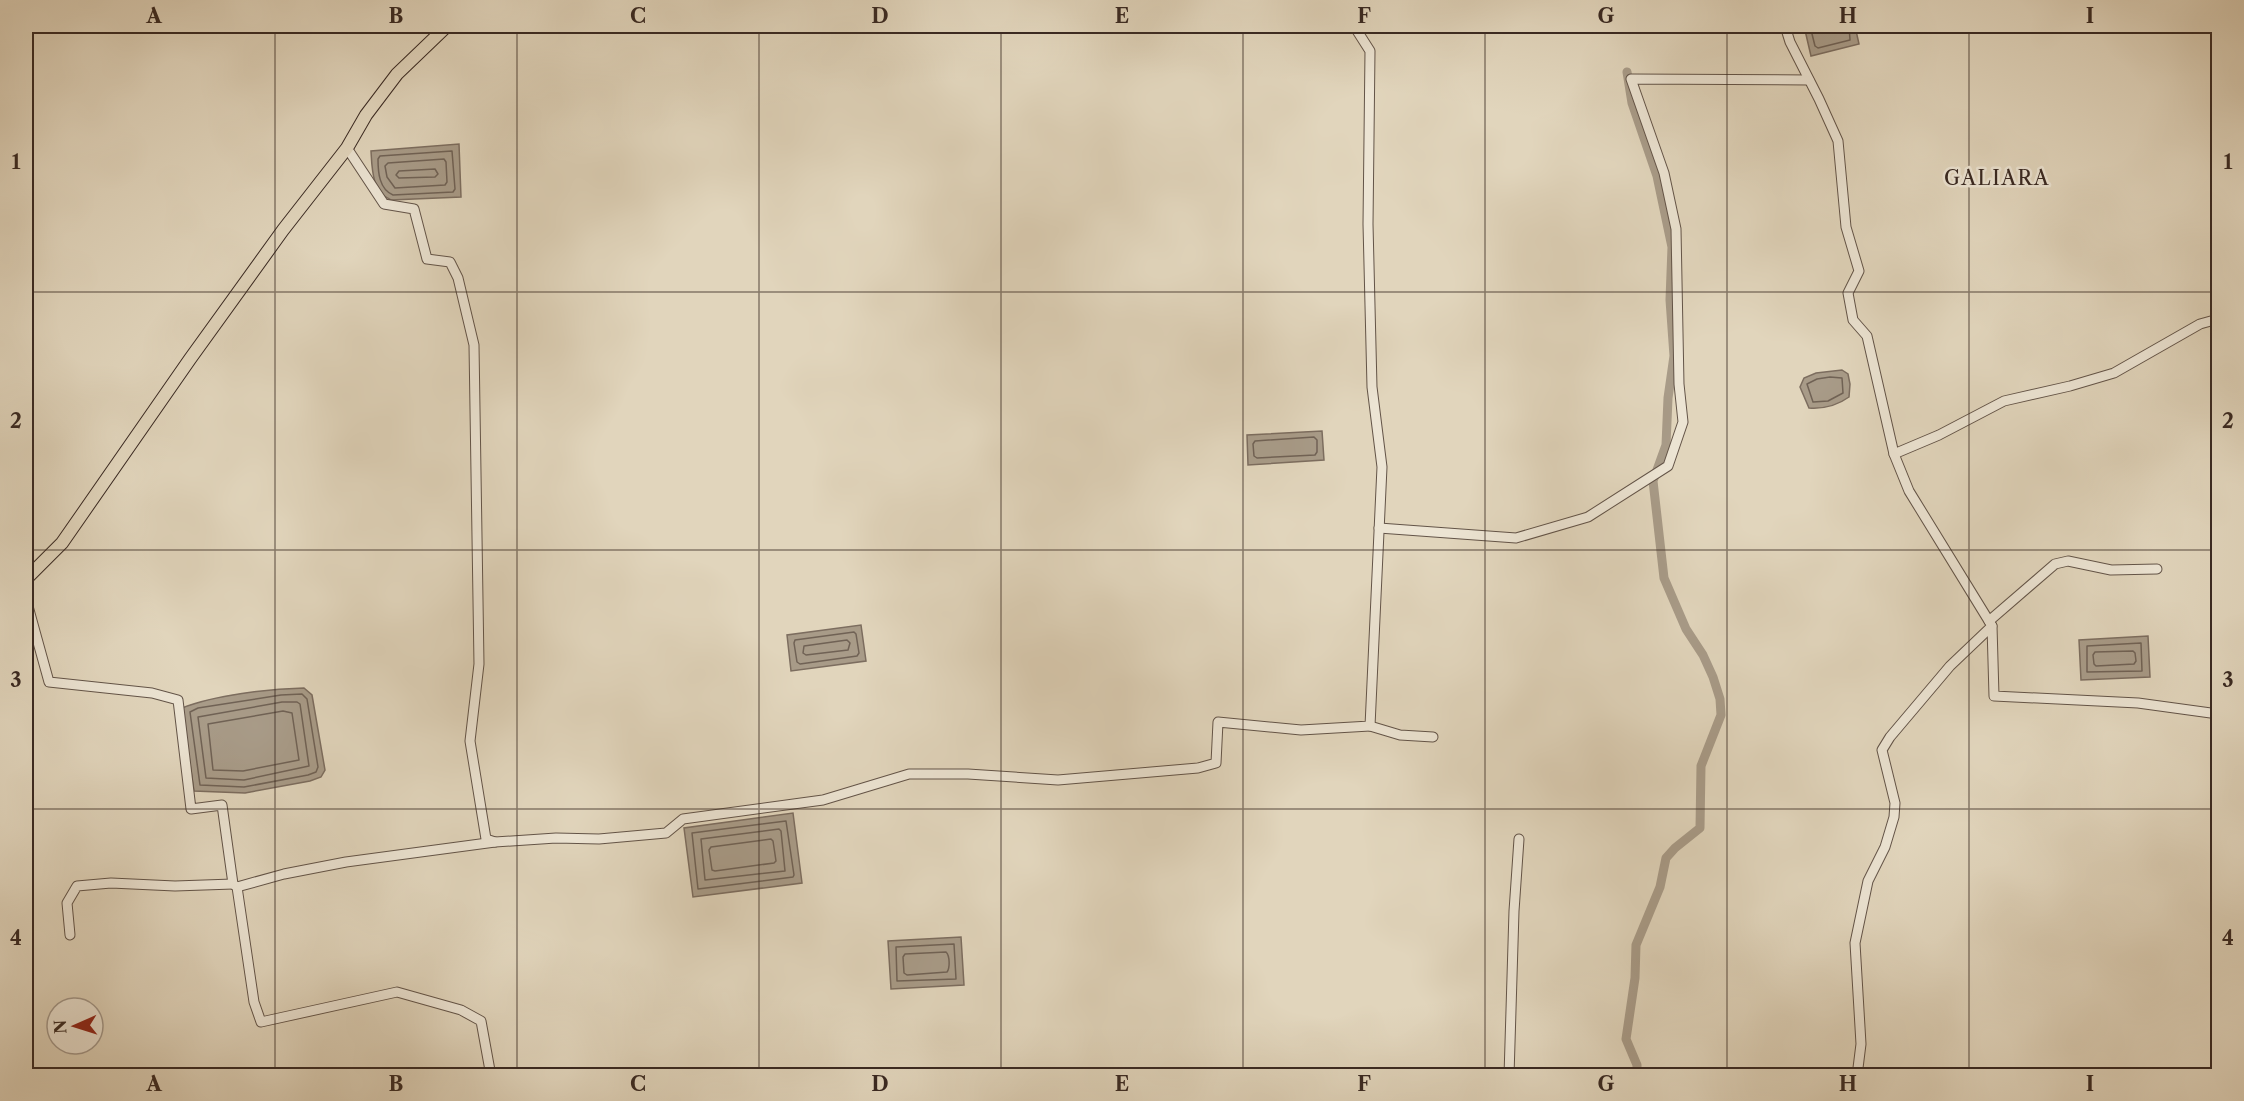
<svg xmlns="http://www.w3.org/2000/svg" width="2244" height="1101" font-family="'Libre Caslon Text',serif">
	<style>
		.water { fill: #a89b88; stroke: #7c6d5f; stroke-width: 1.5 }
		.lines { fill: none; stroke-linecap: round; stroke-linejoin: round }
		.shore { stroke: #706255; stroke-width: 1.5 }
		.canal { stroke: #a89b88; stroke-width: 9 }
		.minor-casing { stroke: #635448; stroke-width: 11 }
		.major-casing { stroke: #392922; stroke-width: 14 }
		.minor { stroke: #ece4d3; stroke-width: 9 }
		.major { stroke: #e1d5bc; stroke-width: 12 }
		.grid { fill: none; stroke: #392922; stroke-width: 1.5; stroke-opacity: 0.55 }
		.labels { text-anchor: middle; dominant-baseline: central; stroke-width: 5; stroke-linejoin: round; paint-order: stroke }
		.quarter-label { font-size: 20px; letter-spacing: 1.5px; fill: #392922; stroke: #ece4d3 }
		.neatline { fill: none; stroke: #392922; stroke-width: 2 }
		.grid-label { font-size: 20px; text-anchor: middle; font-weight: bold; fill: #392922 }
	</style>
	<rect width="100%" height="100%" fill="#e1d5bc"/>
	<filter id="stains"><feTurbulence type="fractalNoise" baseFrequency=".00333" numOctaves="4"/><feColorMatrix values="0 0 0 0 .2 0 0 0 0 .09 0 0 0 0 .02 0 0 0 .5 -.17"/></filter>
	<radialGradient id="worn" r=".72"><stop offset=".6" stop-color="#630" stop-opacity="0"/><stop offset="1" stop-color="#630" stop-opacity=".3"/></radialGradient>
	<g class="water">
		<path d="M1804,26H1855L1859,44L1811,56Z"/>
		<path d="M459,144L461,197L391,200C372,192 372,169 371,151Z"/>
		<path d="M1842,370L1848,374L1850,384L1849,397C1838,405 1824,409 1809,408L1800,387L1804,378L1816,373Z"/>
		<path d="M1322,431L1324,460L1248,465L1247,435Z"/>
		<path d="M861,625L866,661L791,671L787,635Z"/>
		<path d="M2148,636L2150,677L2081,680L2079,640Z"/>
		<path d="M304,688L312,695L325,770L321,777L310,781L245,793L194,791L182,708C215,695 268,689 304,688Z"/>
		<path d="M793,813L802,883L693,897L684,828Z"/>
		<path d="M961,937L964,985L891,989L888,941Z"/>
	</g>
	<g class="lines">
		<g class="shore">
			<path d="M1810,26L1815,46L1818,48L1850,40L1849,26"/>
			<path d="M452,151L455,189L453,192L393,195C379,189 378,172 378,159L380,156Z"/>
			<path d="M444,159L446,162L447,182L445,185L395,188L387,177L385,166L388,163Z"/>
			<path d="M435,169L438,174L435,177L399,178L396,175L399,171Z"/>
			<path d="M1830,377L1842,378L1843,393L1828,401L1813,402L1807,384L1817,379Z"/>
			<path d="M1314,437L1317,440V452L1315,455L1257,458L1254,456L1253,444L1255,441Z"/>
			<path d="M854,632L856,634L859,653L857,656L800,664L797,662L794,643L795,640Z"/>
			<path d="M847,640L850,643L848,650L806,655L803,653L804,646Z"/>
			<path d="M2141,643L2142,671L2087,672V646Z"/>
			<path d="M2133,651L2135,653L2136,661L2134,664L2096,666L2094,664L2093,655L2095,652Z"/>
			<path d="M302,694L307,699L318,767L316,772L308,775L244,787L200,785L190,712L198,708L281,695Z"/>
			<path d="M282,702H297L300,704L309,766L244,780L206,778L198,717Z"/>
			<path d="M283,711L292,713L299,760L243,771L213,770L208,724Z"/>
			<path d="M786,821L794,875L793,877L698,889L692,833Z"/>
			<path d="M779,829L781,831L785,871L705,880L701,839Z"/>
			<path d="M771,839L773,841L776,861L774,863L715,871L712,870L709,850L711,847Z"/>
			<path d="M954,944L956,979L897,981L896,947Z"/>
			<path d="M946,952C950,956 950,968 947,972L907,975L904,973L903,957L905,954Z"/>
		</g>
		<path class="canal" d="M1627,72L1632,103L1657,176L1672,247L1670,300L1674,356L1668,398L1666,445L1653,481L1664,578L1686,629L1703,655L1713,677L1720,699L1721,715L1701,766L1700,828L1675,848L1666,858L1660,887L1636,945L1635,978L1626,1039L1637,1065V1076"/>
		<g class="minor-casing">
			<g id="minor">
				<path d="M1785,26L1790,42L1819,99L1838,141L1846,227L1859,271L1848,293L1853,320L1867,336L1894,454L1909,491L1992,626L1994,696L2138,703L2218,714"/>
				<path d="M347,148L384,204L414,209L427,259L450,262L458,278L474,345L479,664L470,741L486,839L495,842"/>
				<path d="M1894,454L1939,435L2004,401L2070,386L2114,373L2200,324L2218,319"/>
				<path d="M1379,528L1516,538L1588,517L1668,466L1683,422L1679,384L1676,229L1664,173L1631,79L1809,80"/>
				<path d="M26,599L49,682L152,693L178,700L191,809L222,805L233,884L237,887"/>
				<path d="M1989,621L2055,564L2068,561L2111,570L2157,569"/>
				<path d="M1370,726L1400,735L1433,737"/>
				<path d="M70,935L67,903L77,886L111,883L175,886L233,884"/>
				<path d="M491,1076L481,1021L461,1010L397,992L261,1022L254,1002L237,887L284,874L346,862L495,842L556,838L599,839L666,833L683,819L823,800L909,774H968L1058,780L1198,768L1216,763L1218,722L1301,730L1370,726L1382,467L1372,387L1368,224L1370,51L1356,29L1349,26"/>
				<path d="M1509,1076L1514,911L1519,839"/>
				<path d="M1857,1076L1861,1044L1855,943L1868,881L1885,847L1894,817L1895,803L1882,750L1890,737L1950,666L1992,626"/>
			</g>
		</g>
		<g class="major-casing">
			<path id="major" d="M26,579L62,543L190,359L283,230L347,148L366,115L397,74L447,26"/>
		</g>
		<use href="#minor" class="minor"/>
		<use href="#major" class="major"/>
	</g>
	<path class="grid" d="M275,26V1076M517,26V1076M759,26V1076M1001,26V1076M1243,26V1076M1485,26V1076M1727,26V1076M1969,26V1076M26,292H2218M26,550H2218M26,809H2218"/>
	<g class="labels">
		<g class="quarter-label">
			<text x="1997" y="178">GALIARA</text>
		</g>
	</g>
	<rect width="2244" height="1101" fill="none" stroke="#e1d5bc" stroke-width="66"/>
	<g transform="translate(75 1026) rotate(267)"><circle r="28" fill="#ece4d3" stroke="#a4998c" stroke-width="1.5"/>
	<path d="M0-4.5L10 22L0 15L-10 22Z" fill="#8f2418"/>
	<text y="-9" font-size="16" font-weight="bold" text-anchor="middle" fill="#392922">N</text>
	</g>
	<rect x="33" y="33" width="2178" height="1035" class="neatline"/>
	<g class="grid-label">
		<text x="154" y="23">A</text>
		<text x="396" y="23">B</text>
		<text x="638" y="23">C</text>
		<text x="880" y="23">D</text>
		<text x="1122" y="23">E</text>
		<text x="1364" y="23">F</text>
		<text x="1606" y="23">G</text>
		<text x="1848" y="23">H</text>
		<text x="2090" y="23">I</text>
		<text x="16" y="169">1</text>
		<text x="2228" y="169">1</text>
		<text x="16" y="428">2</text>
		<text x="2228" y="428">2</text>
		<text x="16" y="687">3</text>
		<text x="2228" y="687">3</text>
		<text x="16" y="945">4</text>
		<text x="2228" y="945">4</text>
		<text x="154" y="1091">A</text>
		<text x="396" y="1091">B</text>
		<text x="638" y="1091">C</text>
		<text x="880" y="1091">D</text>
		<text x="1122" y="1091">E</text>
		<text x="1364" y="1091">F</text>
		<text x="1606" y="1091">G</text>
		<text x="1848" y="1091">H</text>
		<text x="2090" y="1091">I</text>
	</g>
	<rect width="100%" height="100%" filter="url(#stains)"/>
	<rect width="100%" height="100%" fill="url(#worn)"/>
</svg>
